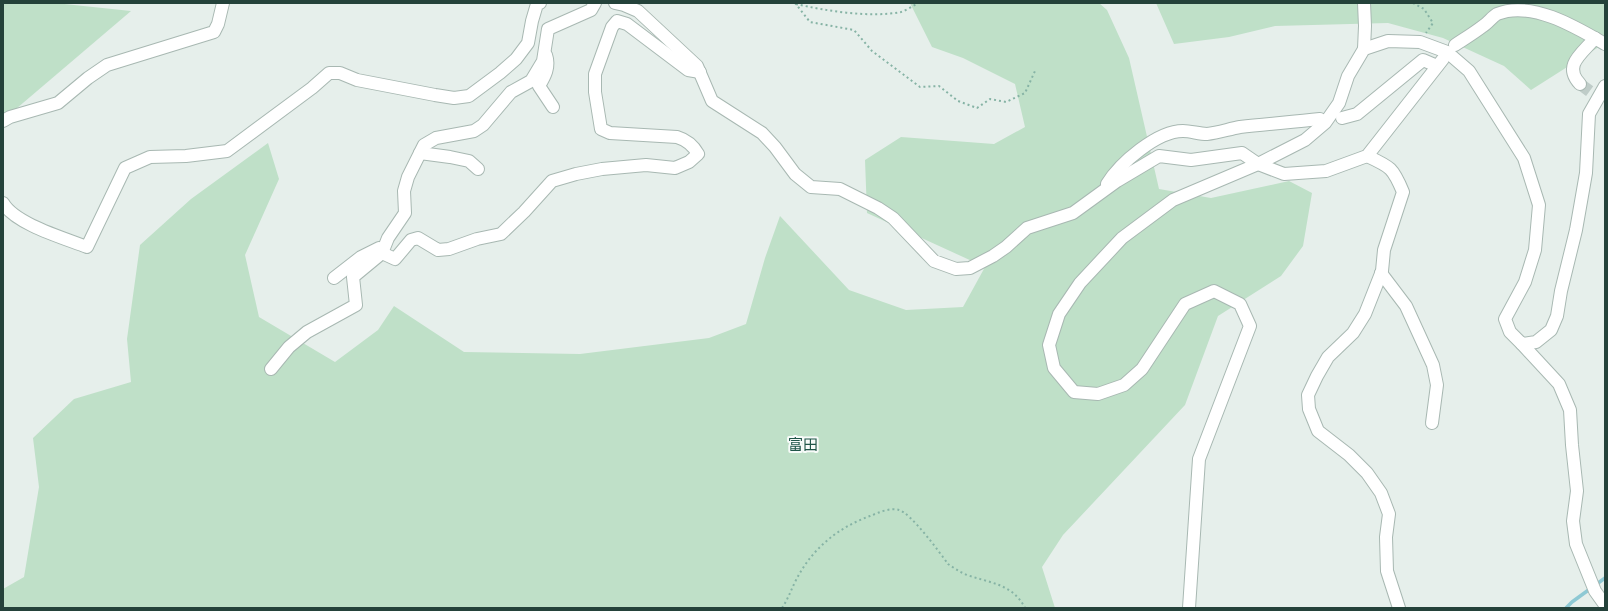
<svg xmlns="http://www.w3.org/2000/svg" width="1608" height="611" font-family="Karla,'Noto Sans JP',sans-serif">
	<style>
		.green { fill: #bfe0c8 }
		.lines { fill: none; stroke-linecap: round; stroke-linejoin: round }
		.stream { stroke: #8ec9d4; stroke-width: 3.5 }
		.minor-tunnel { stroke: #bfccc8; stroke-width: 12; stroke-dasharray: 12 6; stroke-linecap: butt }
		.minor-casing { stroke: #a8b8b2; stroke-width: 14 }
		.path { stroke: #86b3a5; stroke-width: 2; stroke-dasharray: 2 3; stroke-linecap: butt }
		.minor { stroke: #fff; stroke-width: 12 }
		.labels { text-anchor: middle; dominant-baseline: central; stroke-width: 4; stroke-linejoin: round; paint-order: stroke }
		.quarter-label { font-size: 15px; fill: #1f5548; stroke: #f7fbf9 }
	</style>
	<rect width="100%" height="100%" fill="#e6efeb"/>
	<g class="green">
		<path d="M3,3H55L131,11L3,120Z"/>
		<path d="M910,3H1099L1107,10L1129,58L1159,189L1211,198L1289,181L1312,193L1303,246L1281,276L1218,316L1185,405L1063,535L1042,567L1055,608H3V589L24,577L39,487L33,438L74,399L131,382L127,339L140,245L191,199L268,143L279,179L245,255L259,317L335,362L378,330L394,306L464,352L580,354L709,338L746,324L765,258L780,216L849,290L906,310L963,307L985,267L867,213L865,160L901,137L994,144L1025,127L1015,84L963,58L932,47Z"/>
		<path d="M1156,3H1605V43L1531,90L1504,66L1443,38L1388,23L1275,26L1229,37L1174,44Z"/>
	</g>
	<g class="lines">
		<path class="stream" d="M1566,608L1572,602L1605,578"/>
		<path class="minor-tunnel" d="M1580,84L1603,101"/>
		<g class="minor-casing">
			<g id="minor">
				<path d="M615,3L624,5L638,11L697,66L712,101L762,133L775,147L795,174L811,187L840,189L878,208L893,218L934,261L956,269L970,268L993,256L1006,247L1027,228L1073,213L1117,181L1159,156L1191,160L1242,153L1258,164L1284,174L1326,171L1367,156L1443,59"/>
				<path d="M1364,3L1365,26L1364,49"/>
				<path d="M1455,45C1464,39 1474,33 1483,26C1488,23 1492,17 1497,14C1531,0 1576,27 1605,44"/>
				<path d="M546,55C550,67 545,76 539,86L553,107"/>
				<path d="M1580,84C1562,65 1583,53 1595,38"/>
				<path d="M1342,118L1357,114L1423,60L1437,66"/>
				<path d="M3,121L10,117L58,103L88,78L107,65L214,32L218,24L223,3"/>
				<path d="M420,153L450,157L469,161L478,169"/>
				<path d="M1367,156C1391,167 1393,168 1403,192L1384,250L1382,271L1365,314L1353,333L1328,357L1317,376L1308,395L1309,409L1318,431L1349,455L1367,473L1381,493L1389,514L1386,537L1387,571L1399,608"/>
				<path d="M1107,184C1120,163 1157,131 1183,131C1191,131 1199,134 1207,134C1218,133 1229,129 1240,127C1267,124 1293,122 1320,119"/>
				<path d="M3,203C15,224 64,238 87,247L125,168L150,157L186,156L227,151L312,88L329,73H340L357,80L435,95L454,98L469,96L500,73L516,59L528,43L532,21L537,4L540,3"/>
				<path d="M1381,273L1406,306L1433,365L1437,385L1432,423"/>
				<path d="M334,278L361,257L379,248L382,253L395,259L411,240L418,238L438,250L449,249L477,239L501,234L524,212L552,181L576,174L602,169L646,165L675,168L689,162L698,154C693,145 687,140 677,137L610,133L601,129L595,92V74L612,27L617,21L627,24L688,70L700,72"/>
				<path d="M1522,344L1559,384L1570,410L1572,445L1577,491L1573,521L1576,544L1595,591L1605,605"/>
				<path d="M271,369L289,347L307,332L356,305L353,277L382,253L388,238L405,213L404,191L408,177L424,145L436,138L474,131L483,125L511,92L531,81L543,61L548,29L591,10L595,3"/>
				<path d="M1189,608L1199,459L1250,326L1240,304L1214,291L1185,304L1142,369L1124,385L1098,394L1074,392L1054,368L1049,345L1059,314L1080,283L1122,238L1173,200L1258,164L1305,140L1325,123L1339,103L1348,76L1364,49L1388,41L1420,42L1447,52L1469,71L1524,158L1539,205L1535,250L1525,282L1505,319L1510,332L1522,344L1536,342L1551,330L1557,316L1561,291L1576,230L1586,173L1589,114L1605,86"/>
			</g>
		</g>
		<g class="path">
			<path d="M795,3L810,22L854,30L872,51L920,87L939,86L958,101L977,108L990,99L1006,102L1025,93L1035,71"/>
			<path d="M1413,3L1424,9L1433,23L1426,33"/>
			<path d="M796,4C826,11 871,18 901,12C907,10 913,6 918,3"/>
			<path d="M782,608C788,599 791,590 796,580C812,549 837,528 870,516C878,513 890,507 899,510C911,513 940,553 948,564C954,568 960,572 967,575C990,583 1013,584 1025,608"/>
		</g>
		<use href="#minor" class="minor"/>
	</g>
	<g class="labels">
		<g class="quarter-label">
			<text x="803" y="445">富田</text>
		</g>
	</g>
	<rect width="1608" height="611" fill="none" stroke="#24423a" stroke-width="8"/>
</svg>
